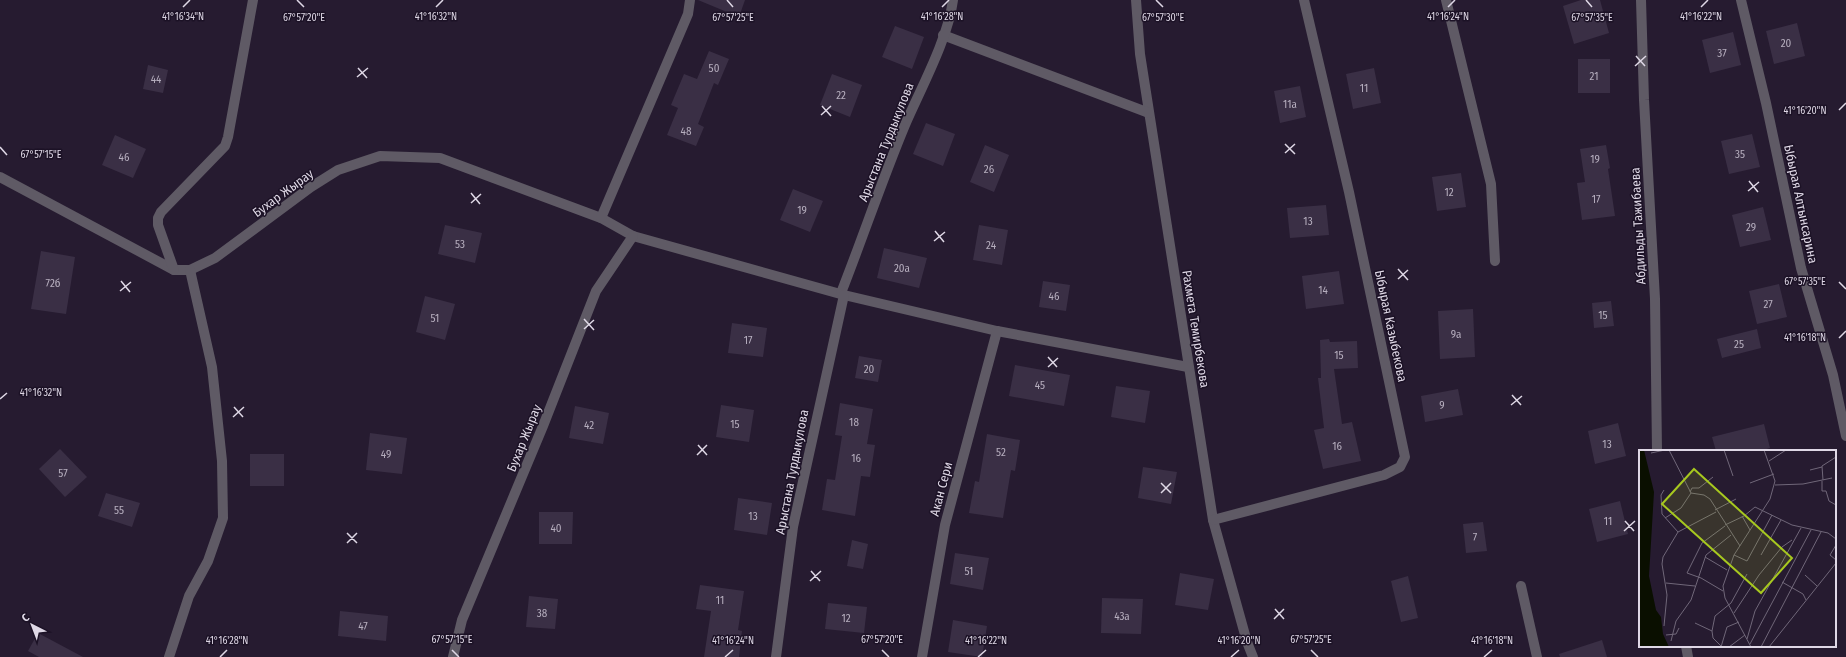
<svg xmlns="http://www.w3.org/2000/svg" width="1846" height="657" font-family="'Fira Sans Condensed',sans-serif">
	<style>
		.building { fill: #3a2f45 }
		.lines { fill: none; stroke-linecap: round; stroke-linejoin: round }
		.street { stroke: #5f5a65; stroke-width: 10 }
		.ticks { fill: none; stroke: #dfd8e6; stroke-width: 1.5 }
		.labels { text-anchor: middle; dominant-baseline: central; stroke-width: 3; stroke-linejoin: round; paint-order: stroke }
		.number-label { font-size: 11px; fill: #b6aebe }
		.street-label { font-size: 13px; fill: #dfd8e6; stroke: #1c1226 }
		.inset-road { fill: none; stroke: #706779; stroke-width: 1 }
		.view { fill: #a7c81f; fill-opacity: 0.15; stroke: #a7c81f; stroke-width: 2 }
		.inset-edge { fill: none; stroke: #dfd8e6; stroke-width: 2 }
		.ticks-label { font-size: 10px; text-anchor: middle; fill: #dfd8e6; stroke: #1c1226; stroke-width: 3; stroke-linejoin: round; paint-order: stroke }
	</style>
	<rect width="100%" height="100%" fill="#261b30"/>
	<g class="building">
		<path d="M698,0H745L739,17Z"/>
		<path d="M1581,0H1600L1609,33L1574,44L1563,6Z"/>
		<path d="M1797,23L1805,56L1774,64L1766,31Z"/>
		<path d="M895,26L924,37L912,69L882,57Z"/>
		<path d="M1733,32L1741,65L1710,73L1702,40Z"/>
		<path d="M709,51L729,59L718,85L714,83L698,124L704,127L696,146L667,135L678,108L671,105L684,74L697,79Z"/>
		<rect x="1578" y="59" width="32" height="34"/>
		<path d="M148,65L168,70L163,93L143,89Z"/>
		<path d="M1374,68L1381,103L1353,109L1346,74Z"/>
		<path d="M832,74L862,85L850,117L820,105Z"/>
		<path d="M1300,86L1306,117L1280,123L1274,91Z"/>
		<path d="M926,123L955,134L943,166L913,154Z"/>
		<path d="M1752,134L1760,167L1729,174L1721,141Z"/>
		<path d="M115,135L146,149L133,178L102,165Z"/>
		<path d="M985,145L1009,155L994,192L970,182Z"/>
		<path d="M1606,145L1610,168L1608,169L1615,216L1582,220L1577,183L1585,182L1580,149Z"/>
		<path d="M1461,173L1466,207L1437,211L1432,177Z"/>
		<path d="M793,189L823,201L810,232L780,220Z"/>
		<path d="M1326,205L1329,235L1290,238L1287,208Z"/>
		<path d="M1763,207L1771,240L1740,247L1732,215Z"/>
		<path d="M445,225L482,233L475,263L438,254Z"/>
		<path d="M979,225L1008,230L1002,265L973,260Z"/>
		<path d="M884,248L927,258L919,288L877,278Z"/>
		<path d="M41,251L75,257L66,314L31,309Z"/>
		<path d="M1339,271L1344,304L1306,309L1302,276Z"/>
		<path d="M1043,281L1070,285L1066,311L1039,307Z"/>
		<path d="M1779,284L1787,317L1757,324L1749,291Z"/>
		<path d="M425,296L455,304L445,340L416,332Z"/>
		<path d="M1611,301L1614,326L1594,328L1592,303Z"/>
		<path d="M1473,309L1475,357L1440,359L1438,311Z"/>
		<path d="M732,323L767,328L763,357L728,353Z"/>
		<path d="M1757,329L1761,348L1722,358L1717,339Z"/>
		<path d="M1329,339L1330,342L1357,341L1358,368L1334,369L1342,424L1352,422L1361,461L1323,469L1314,430L1324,428L1318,378H1321L1320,340Z"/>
		<path d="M859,356L882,360L878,382L855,378Z"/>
		<path d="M1015,365L1070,375L1064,406L1009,396Z"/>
		<path d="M1116,386L1150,391L1145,423L1111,417Z"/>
		<path d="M1458,389L1463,415L1425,422L1421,396Z"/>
		<path d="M840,403L873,409L867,444L875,445L870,477L861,476L855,516L822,510L827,479L835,480L842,436L835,435Z"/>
		<path d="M721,405L754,410L749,442L716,437Z"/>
		<path d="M575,406L609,413L603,444L569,438Z"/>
		<path d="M1618,423L1626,456L1595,464L1588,431Z"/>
		<path d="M1764,424L1770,448L1760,451H1716L1712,437Z"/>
		<path d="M370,433L407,438L402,474L366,470Z"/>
		<path d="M987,434L1020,440L1015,471L1011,470L1003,518L969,513L975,481L979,482Z"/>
		<path d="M60,449L87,477L65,497L39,469Z"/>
		<rect x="250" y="454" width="34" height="32"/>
		<path d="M1143,467L1177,472L1171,504L1138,498Z"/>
		<path d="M106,493L140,503L132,527L98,516Z"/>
		<path d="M738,498L772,503L767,535L734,530Z"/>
		<path d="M1620,501L1628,534L1597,542L1589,509Z"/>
		<path d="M539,512H573L572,544H539Z"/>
		<path d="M1483,522L1487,551L1466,553L1463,524Z"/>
		<path d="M852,540L868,544L863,569L847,566Z"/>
		<path d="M955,553L989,558L983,590L950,584Z"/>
		<path d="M1180,573L1214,579L1208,610L1175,605Z"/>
		<path d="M1408,576L1418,618L1401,622L1391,581Z"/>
		<path d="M700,585L744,591L738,630L742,631L739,657H704L711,611L696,609Z"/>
		<path d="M529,596L558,599L555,629L526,627Z"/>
		<path d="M1102,598L1143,599L1141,634L1101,633Z"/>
		<path d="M828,603L867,607L864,633L825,629Z"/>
		<path d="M340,611L388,616L386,641L338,636Z"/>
		<path d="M953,620L987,626L982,657L948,652Z"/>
		<path d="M38,633L83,657H39L28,651Z"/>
		<path d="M1602,640L1607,657H1560L1559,654Z"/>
	</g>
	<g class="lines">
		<g class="street">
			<path d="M1136,0L1140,54L1213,520L1247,642L1253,657"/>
			<path d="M1446,0L1491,184L1495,261"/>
			<path d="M1641,0L1644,100L1655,299L1657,451"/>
			<path d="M1741,0L1766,103L1801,268L1833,375L1846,436"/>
			<path d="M943,35L1149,113"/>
			<path d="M0,177L174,270H190L215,258L311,187L338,170L380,156L440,158L601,218L633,236L844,295L997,331L1188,367"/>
			<path d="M601,218L688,14L690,0"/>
			<path d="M174,270L158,225V218L161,212L225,146L228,137L253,0"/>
			<path d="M841,293C863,237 882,180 905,125C921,88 948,39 953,0"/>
			<path d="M1213,520L1384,475L1400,467L1405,457L1349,192L1304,0"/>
			<path d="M1521,586L1537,657"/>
			<path d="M1686,646L1688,657"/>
			<path d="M169,657L189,596L208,561L223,518L222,461L212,367L190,270"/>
			<path d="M453,657L462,620L543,426L596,291L633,236"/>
			<path d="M776,657L793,527L844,295"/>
			<path d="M922,657L945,525L997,331"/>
		</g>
	</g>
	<path class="ticks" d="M297,0L304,7M727,0L733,7M1156,0L1163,7M1586,0L1592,7M183,7L190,0M436,7L443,0M942,7L949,0M1448,7L1455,0M1701,7L1708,0M1636,56L1645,66M1635,66L1646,56M358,68L367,78M357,77L368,68M822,106L831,116M1839,110L1846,103M821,115L831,106M1285,144L1295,154M0,147L7,155M1285,153L1295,144M1749,181L1758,192M1748,191L1759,182M471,193L480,204M471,203L481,194M935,231L944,242M934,241L945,232M1398,269L1408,280M1398,279L1408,270M121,281L130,292M1839,282L1846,289M120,291L131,282M584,319L594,330M584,329L594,320M1839,338L1846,331M1048,357L1057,367M1048,367L1058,358M1512,395L1521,405M0,399L7,393M1511,405L1522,396M234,407L243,417M233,417L244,407M698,445L707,455M697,455L707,445M1161,483L1171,493M1161,493L1171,483M1625,521L1634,531M1624,531L1635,521M347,533L357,543M347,543L357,533M811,571L820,581M810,581L821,571M1275,609L1284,619M1274,619L1284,609M452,650L459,657M882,650L889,657M1311,650L1318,657M220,657L227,650M725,657L733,650M978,657L986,650M1231,657L1239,650M1484,657L1492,650"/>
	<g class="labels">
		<g class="number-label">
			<text x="1786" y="43">20</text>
			<text x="1722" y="53">37</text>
			<text x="714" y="68">50</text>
			<text x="1594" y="76">21</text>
			<text x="156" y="79">44</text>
			<text x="1364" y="88">11</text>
			<text x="841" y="95">22</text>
			<text x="1290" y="104">11а</text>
			<text x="686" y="131">48</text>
			<text x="1740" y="154">35</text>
			<text x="124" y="157">46</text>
			<text x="1595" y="159">19</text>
			<text x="989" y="169">26</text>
			<text x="1449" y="192">12</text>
			<text x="1596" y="199">17</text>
			<text x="802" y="210">19</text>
			<text x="1308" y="221">13</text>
			<text x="1751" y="227">29</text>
			<text x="460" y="244">53</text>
			<text x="991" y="245">24</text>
			<text x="902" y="268">20а</text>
			<text x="53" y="283">72б</text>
			<text x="1323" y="290">14</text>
			<text x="1054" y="296">46</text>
			<text x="1768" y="304">27</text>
			<text x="1603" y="315">15</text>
			<text x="435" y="318">51</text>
			<text x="1456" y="334">9а</text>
			<text x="748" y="340">17</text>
			<text x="1739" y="344">25</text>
			<text x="1339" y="355">15</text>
			<text x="869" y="369">20</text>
			<text x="1040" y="385">45</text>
			<text x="1442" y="405">9</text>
			<text x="854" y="422">18</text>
			<text x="735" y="424">15</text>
			<text x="589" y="425">42</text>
			<text x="1607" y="444">13</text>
			<text x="1337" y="446">16</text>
			<text x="1001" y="452">52</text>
			<text x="386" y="454">49</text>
			<text x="856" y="458">16</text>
			<text x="63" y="473">57</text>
			<text x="119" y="510">55</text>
			<text x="753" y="516">13</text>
			<text x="1608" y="521">11</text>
			<text x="556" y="528">40</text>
			<text x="1475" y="537">7</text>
			<text x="969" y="571">51</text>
			<text x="720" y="600">11</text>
			<text x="542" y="613">38</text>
			<text x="1122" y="616">43а</text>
			<text x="846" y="618">12</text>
			<text x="363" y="626">47</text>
		</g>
		<g class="street-label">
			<text transform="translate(886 142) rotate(-68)">Арыстана Турдыкулова</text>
			<text transform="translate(283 193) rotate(-36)">Бухар Жырау</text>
			<text transform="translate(1801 204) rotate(78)">Ыбырая Алтынсарина</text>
			<text transform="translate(1638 226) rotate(-93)">Абдильды Тажибаева</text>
			<text transform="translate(1391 326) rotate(78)">Ыбырая Казыбекова</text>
			<text transform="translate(1196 329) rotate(81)">Рахмета Темирбекова</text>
			<text transform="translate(524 438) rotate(-68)">Бухар Жырау</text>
			<text transform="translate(792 472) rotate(-79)">Арыстана Турдыкулова</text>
			<text transform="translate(941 489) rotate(-75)">Акан Сери</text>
		</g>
	</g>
	<g transform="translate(1639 450)">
		<rect width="197" height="197" fill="#261b30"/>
		<path d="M0,0H5L15,42L10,126L17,160L22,167L24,184L30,197H0Z" fill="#0a0f00"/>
		<path class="inset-road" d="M30,0L52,43M85,0L94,26M12,3L26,0M130,11L147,0M171,20L183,17M184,30L183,16L197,7M183,31V41H187L190,51L197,55M111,33L135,24M136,35L164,34L193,28M25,40L22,45L23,64L39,82M51,42L53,38H60L74,27M52,43L65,45L71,49L101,96M76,60L97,49M103,66L111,80M26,68L42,58L52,43M86,75L105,66L116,57L153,75L189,83L197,89M197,95L191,105L197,110M95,105L108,111L133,65M122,105L142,70M66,107L88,120M166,125L178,136M143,132L164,144L167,150M27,133L56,136M84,141L62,128L48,123L63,93L86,76M95,163L120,125L143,97L153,90M56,173L73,181M25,176L28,145L23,114L24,107L39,82L77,62M27,185L37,184L40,178M108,189L116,161L162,78M32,191L37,171L52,150L67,105L92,85M111,194L172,80M82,197L88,177L100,172M83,197L74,188L73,181L76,166L92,153L108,124M90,197L106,185M112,197L86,148L84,136L95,105L131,49L136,31L125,0M122,197L182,82M130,197L197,113"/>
		<path class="view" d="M55,19L153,108L122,143L23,54Z"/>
		<rect width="197" height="197" class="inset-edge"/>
	</g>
	<g class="ticks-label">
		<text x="183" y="20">41°16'34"N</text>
		<text x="436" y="20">41°16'32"N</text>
		<text x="1701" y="20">41°16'22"N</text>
		<text x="942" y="20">41°16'28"N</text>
		<text x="1448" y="20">41°16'24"N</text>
		<text x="304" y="21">67°57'20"E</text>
		<text x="1163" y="21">67°57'30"E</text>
		<text x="733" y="21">67°57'25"E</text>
		<text x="1592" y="21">67°57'35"E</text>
		<text x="1805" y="114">41°16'20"N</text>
		<text x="41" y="158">67°57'15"E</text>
		<text x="1805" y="285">67°57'35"E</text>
		<text x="1805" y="341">41°16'18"N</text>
		<text x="41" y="396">41°16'32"N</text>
		<text x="452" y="643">67°57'15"E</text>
		<text x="882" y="643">67°57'20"E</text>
		<text x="1311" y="643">67°57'25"E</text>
		<text x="227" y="644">41°16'28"N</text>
		<text x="733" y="644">41°16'24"N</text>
		<text x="986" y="644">41°16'22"N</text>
		<text x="1239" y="644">41°16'20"N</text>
		<text x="1492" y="644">41°16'18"N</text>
	</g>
	<g transform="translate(32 625) rotate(318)" stroke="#1c1226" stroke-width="3" paint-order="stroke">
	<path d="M0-3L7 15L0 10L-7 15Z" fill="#dfd8e6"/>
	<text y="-6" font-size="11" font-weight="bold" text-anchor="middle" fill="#dfd8e6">С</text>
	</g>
</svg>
